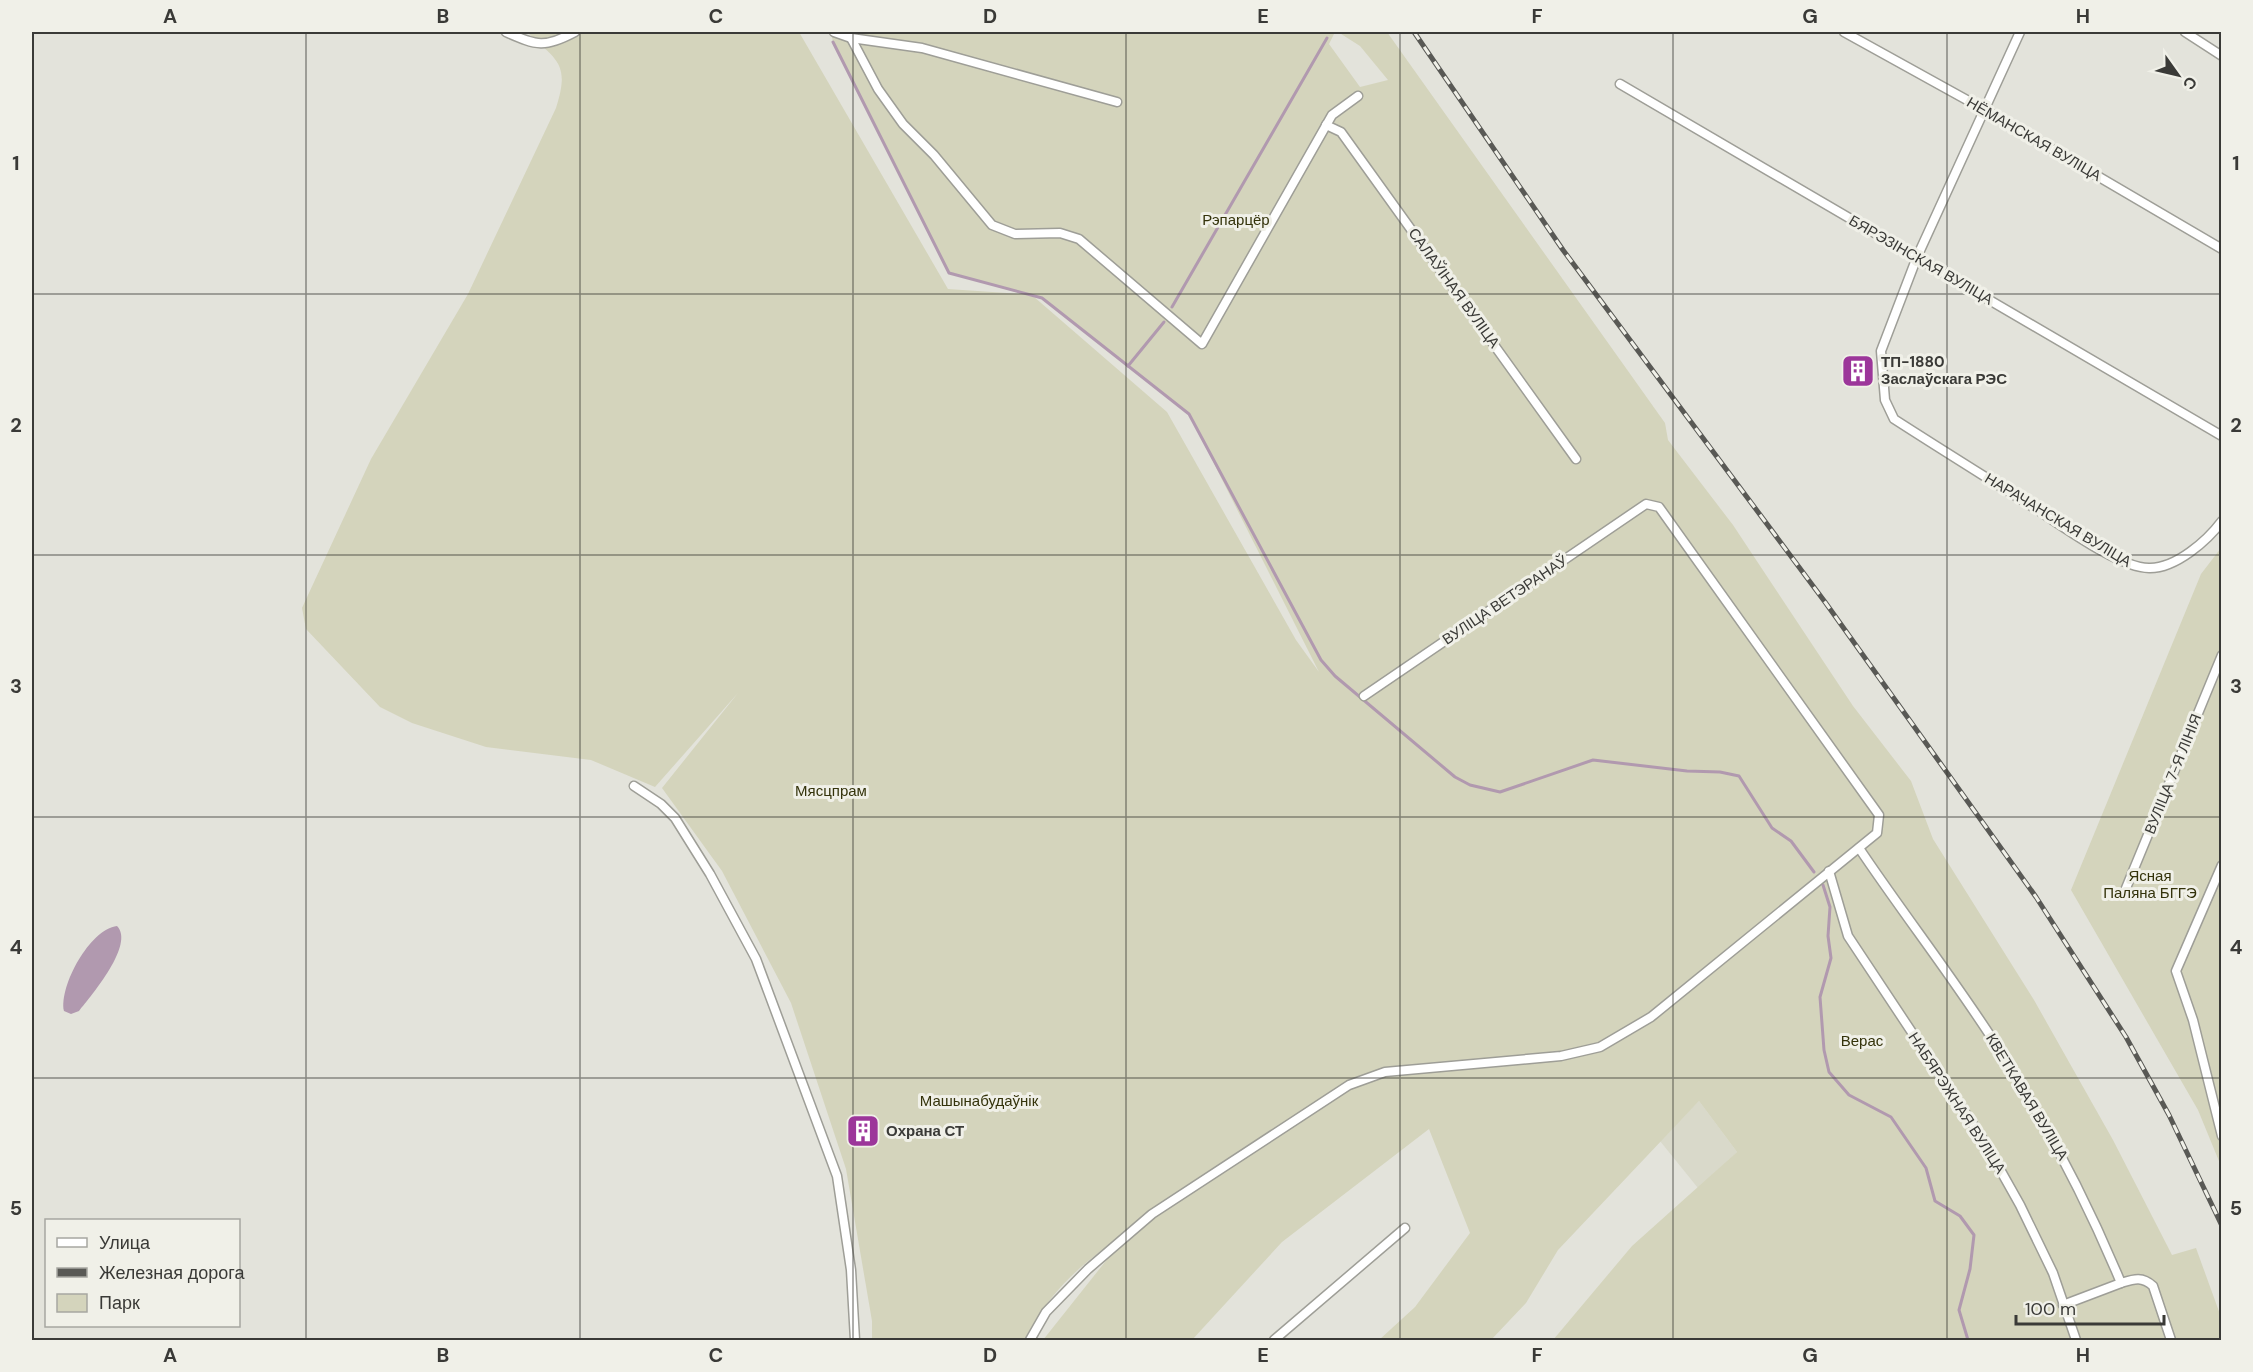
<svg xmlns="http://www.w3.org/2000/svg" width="2253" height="1372" font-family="'DM Sans',sans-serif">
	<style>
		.built { fill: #d9d9ca }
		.green { fill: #d4d4bc; fill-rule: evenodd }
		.water { fill: #b199af }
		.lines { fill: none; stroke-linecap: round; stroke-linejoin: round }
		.stream { stroke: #b199af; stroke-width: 3 }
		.street-casing { stroke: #9e9e97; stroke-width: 11 }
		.street { stroke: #fff; stroke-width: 8 }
		.rail-casing { stroke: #595955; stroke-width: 5 }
		.rail { stroke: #f0f0e8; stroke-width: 3; stroke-dasharray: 9; stroke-linecap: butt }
		.grid { fill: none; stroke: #3a3a37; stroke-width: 1.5; stroke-opacity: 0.55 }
		.labels { text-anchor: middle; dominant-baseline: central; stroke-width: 6; stroke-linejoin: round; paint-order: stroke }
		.street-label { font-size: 15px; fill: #3a3a37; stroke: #f0f0e8 }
		.park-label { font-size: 15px; fill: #34330b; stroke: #f0f0e8 }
		.poi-label { font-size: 15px; font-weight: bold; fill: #3a3a37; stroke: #f0f0e8; text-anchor: start }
		.neatline { fill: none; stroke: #3a3a37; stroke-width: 2 }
		.grid-label { font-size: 20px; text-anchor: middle; font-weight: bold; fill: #3a3a37 }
	</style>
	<rect width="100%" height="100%" fill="#e3e3db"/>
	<path class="built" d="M1699,1101L1737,1152L1698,1188L1660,1141Z"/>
	<g class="green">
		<path d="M527,32H799L948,289L1022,294L949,273L833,42L831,32H1335L1329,44L1360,87L1388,80L1360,46L1338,32H1387L1665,423L1668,440L1733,525L1853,706L1911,781L1933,839L2034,1000L2113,1140L2172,1255L2196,1248L2221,1317V1340H1553L1632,1246L1737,1152L1699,1101L1558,1250L1526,1303L1491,1340H1379L1415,1307L1470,1233L1429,1129L1282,1242L1192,1340H1043L1132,1228C1082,1264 1054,1285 1024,1340H872V1321L846,1169L791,1003L722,871L662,788L738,693L655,787L591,760L486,747L412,723L380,707L306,629L302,608L371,459L468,294L556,108C570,64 558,61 527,32ZM1033,296L1042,299L1189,414L1319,672L1296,640L1167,412Z"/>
		<path d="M2221,548V1166L2198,1110L2071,890L2201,574Z"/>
	</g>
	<path class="water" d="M117,926C135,944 92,995 79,1011L71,1014L64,1011C59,986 90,929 117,926Z"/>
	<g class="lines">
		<g class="stream">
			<path d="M833,42L949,273L1042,298L1189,414L1321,660L1335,676L1455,777L1470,785L1500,792L1593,760L1687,771L1720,772L1739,776L1772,828L1791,841L1814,872"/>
			<path d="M1172,307L1327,38"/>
			<path d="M1128,366L1164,322"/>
			<path d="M1823,885L1830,907L1828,936L1831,958L1820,997L1824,1050L1829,1072L1849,1095L1891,1117L1926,1168L1935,1201L1960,1216L1974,1235L1970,1269L1959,1310L1968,1340"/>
		</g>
		<g class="street-casing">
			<g id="street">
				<path d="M506,32C537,46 545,48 575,32"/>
				<path d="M834,32L851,38L922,48L1117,102"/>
				<path d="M1844,32L1985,110L2222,249"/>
				<path d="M2020,32L1917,257L1881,351L1885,400L1894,419C1939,448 1984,476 2030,505C2057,522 2119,569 2150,568C2176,568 2207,541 2222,521"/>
				<path d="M2185,32L2222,56"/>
				<path d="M851,38L878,89L903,124L934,155L992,225L1015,234L1060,233L1079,239L1202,344L1332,115L1358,96"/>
				<path d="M1620,84L2222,436"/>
				<path d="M1326,125L1341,132L1576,459"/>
				<path d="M634,786L661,804L675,818L710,874L756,959L837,1176L851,1270L855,1340"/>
				<path d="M1859,848C1906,918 1959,985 2004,1057C2051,1132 2087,1201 2121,1283C2134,1279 2142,1276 2153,1286L2171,1340"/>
				<path d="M2222,865L2176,971L2193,1020L2222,1136"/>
				<path d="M1829,871L1848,936L1984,1141L2020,1205L2053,1273L2076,1340"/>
				<path d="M2124,893L2222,655"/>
				<path d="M2063,1305L2121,1283"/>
				<path d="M1030,1340L1046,1312L1088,1269L1152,1214L1349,1085L1385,1072L1561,1056L1600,1047L1651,1017L1877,833L1879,815L1659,507L1646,504L1364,696"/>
				<path d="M1274,1340L1405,1228"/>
			</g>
		</g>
		<use href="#street" class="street"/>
		<g class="rail-casing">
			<path id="rail" d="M1414,32L1563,250L1825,602L2036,897L2126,1037L2169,1115L2222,1226"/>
		</g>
		<use href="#rail" class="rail"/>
	</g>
	<path class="grid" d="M306,32V1340M580,32V1340M853,32V1340M1126,32V1340M1400,32V1340M1673,32V1340M1947,32V1340M32,294H2222M32,555H2222M32,817H2222M32,1078H2222"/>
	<defs>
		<g id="building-square" transform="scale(1.725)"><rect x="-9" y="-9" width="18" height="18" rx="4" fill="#9c369a" stroke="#f0f0e8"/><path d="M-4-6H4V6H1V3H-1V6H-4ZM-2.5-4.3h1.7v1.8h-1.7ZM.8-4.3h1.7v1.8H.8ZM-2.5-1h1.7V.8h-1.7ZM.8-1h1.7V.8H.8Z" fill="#fff"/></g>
	</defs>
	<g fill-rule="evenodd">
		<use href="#building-square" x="1858" y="371"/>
		<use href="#building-square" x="863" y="1131"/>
	</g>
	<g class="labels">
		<g class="street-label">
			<text transform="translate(2034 139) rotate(30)">НЁМАНСКАЯ ВУЛІЦА</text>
			<text transform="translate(1921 260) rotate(30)">БЯРЭЗІНСКАЯ ВУЛІЦА</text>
			<text transform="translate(1454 288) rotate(54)">САЛАЎІНАЯ ВУЛІЦА</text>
			<text transform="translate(2058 520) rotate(31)">НАРАЧАНСКАЯ ВУЛІЦА</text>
			<text transform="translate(1505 600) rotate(-34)">ВУЛІЦА ВЕТЭРАНАЎ</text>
			<text transform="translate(2173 774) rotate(-68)">ВУЛІЦА 7-Я ЛІНІЯ</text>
			<text transform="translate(2027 1097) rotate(59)">КВЕТКАВАЯ ВУЛІЦА</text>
			<text transform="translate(1957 1103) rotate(57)">НАБЯРЭЖНАЯ ВУЛІЦА</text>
		</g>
		<g class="park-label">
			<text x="1236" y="220">Рэпарцёр</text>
			<text x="831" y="791">Мясцпрам</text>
			<text x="2150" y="876">Ясная<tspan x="2150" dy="17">Паляна БГГЭ</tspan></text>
			<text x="1862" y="1041">Верас</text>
			<text x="979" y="1101">Машынабудаўнік</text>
		</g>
		<g class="poi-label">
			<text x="1881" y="362">ТП-1880<tspan x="1881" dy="17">Заслаўскага РЭС</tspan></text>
			<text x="886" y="1131">Охрана СТ</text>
		</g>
	</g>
	<rect width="2253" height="1372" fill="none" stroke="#f0f0e8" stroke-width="66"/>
	<rect x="45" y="1219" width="195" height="108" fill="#f0f0e8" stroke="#a7a7a1" stroke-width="1.5"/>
	<rect x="57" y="1238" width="30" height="9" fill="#ffffff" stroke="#a7a7a1" stroke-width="1.5"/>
	<text x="99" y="1249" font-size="18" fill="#3a3a37">Улица</text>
	<rect x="57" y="1268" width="30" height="9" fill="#595955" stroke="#a7a7a1" stroke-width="1.5"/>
	<text x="99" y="1279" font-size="18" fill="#3a3a37">Железная дорога</text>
	<rect x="57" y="1294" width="30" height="18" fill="#d4d4bc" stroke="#a7a7a1" stroke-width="1.5"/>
	<text x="99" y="1309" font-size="18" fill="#3a3a37">Парк</text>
	<g transform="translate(2178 75) rotate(124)" stroke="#f0f0e8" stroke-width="4.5" paint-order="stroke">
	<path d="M0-4.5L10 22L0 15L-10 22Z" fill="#3a3a37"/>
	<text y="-9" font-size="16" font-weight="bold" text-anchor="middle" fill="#3a3a37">С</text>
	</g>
	<path d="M2016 1315v9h148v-9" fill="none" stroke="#3a3a37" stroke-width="3"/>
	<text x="2025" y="1315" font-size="18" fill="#3a3a37" stroke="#f0f0e8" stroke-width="4.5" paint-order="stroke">100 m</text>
	<rect x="33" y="33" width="2187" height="1306" class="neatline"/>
	<g class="grid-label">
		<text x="170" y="23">A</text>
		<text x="443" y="23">B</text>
		<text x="716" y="23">C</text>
		<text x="990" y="23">D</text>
		<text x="1263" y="23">E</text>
		<text x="1537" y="23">F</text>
		<text x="1810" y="23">G</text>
		<text x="2083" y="23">H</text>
		<text x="16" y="170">1</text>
		<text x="2236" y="170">1</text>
		<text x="16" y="432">2</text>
		<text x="2236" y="432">2</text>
		<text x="16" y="693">3</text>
		<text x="2236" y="693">3</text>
		<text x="16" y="954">4</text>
		<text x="2236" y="954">4</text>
		<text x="16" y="1215">5</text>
		<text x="2236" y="1215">5</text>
		<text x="170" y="1362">A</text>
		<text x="443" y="1362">B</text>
		<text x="716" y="1362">C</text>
		<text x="990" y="1362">D</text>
		<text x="1263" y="1362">E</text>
		<text x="1537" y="1362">F</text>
		<text x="1810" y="1362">G</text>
		<text x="2083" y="1362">H</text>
	</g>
</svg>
